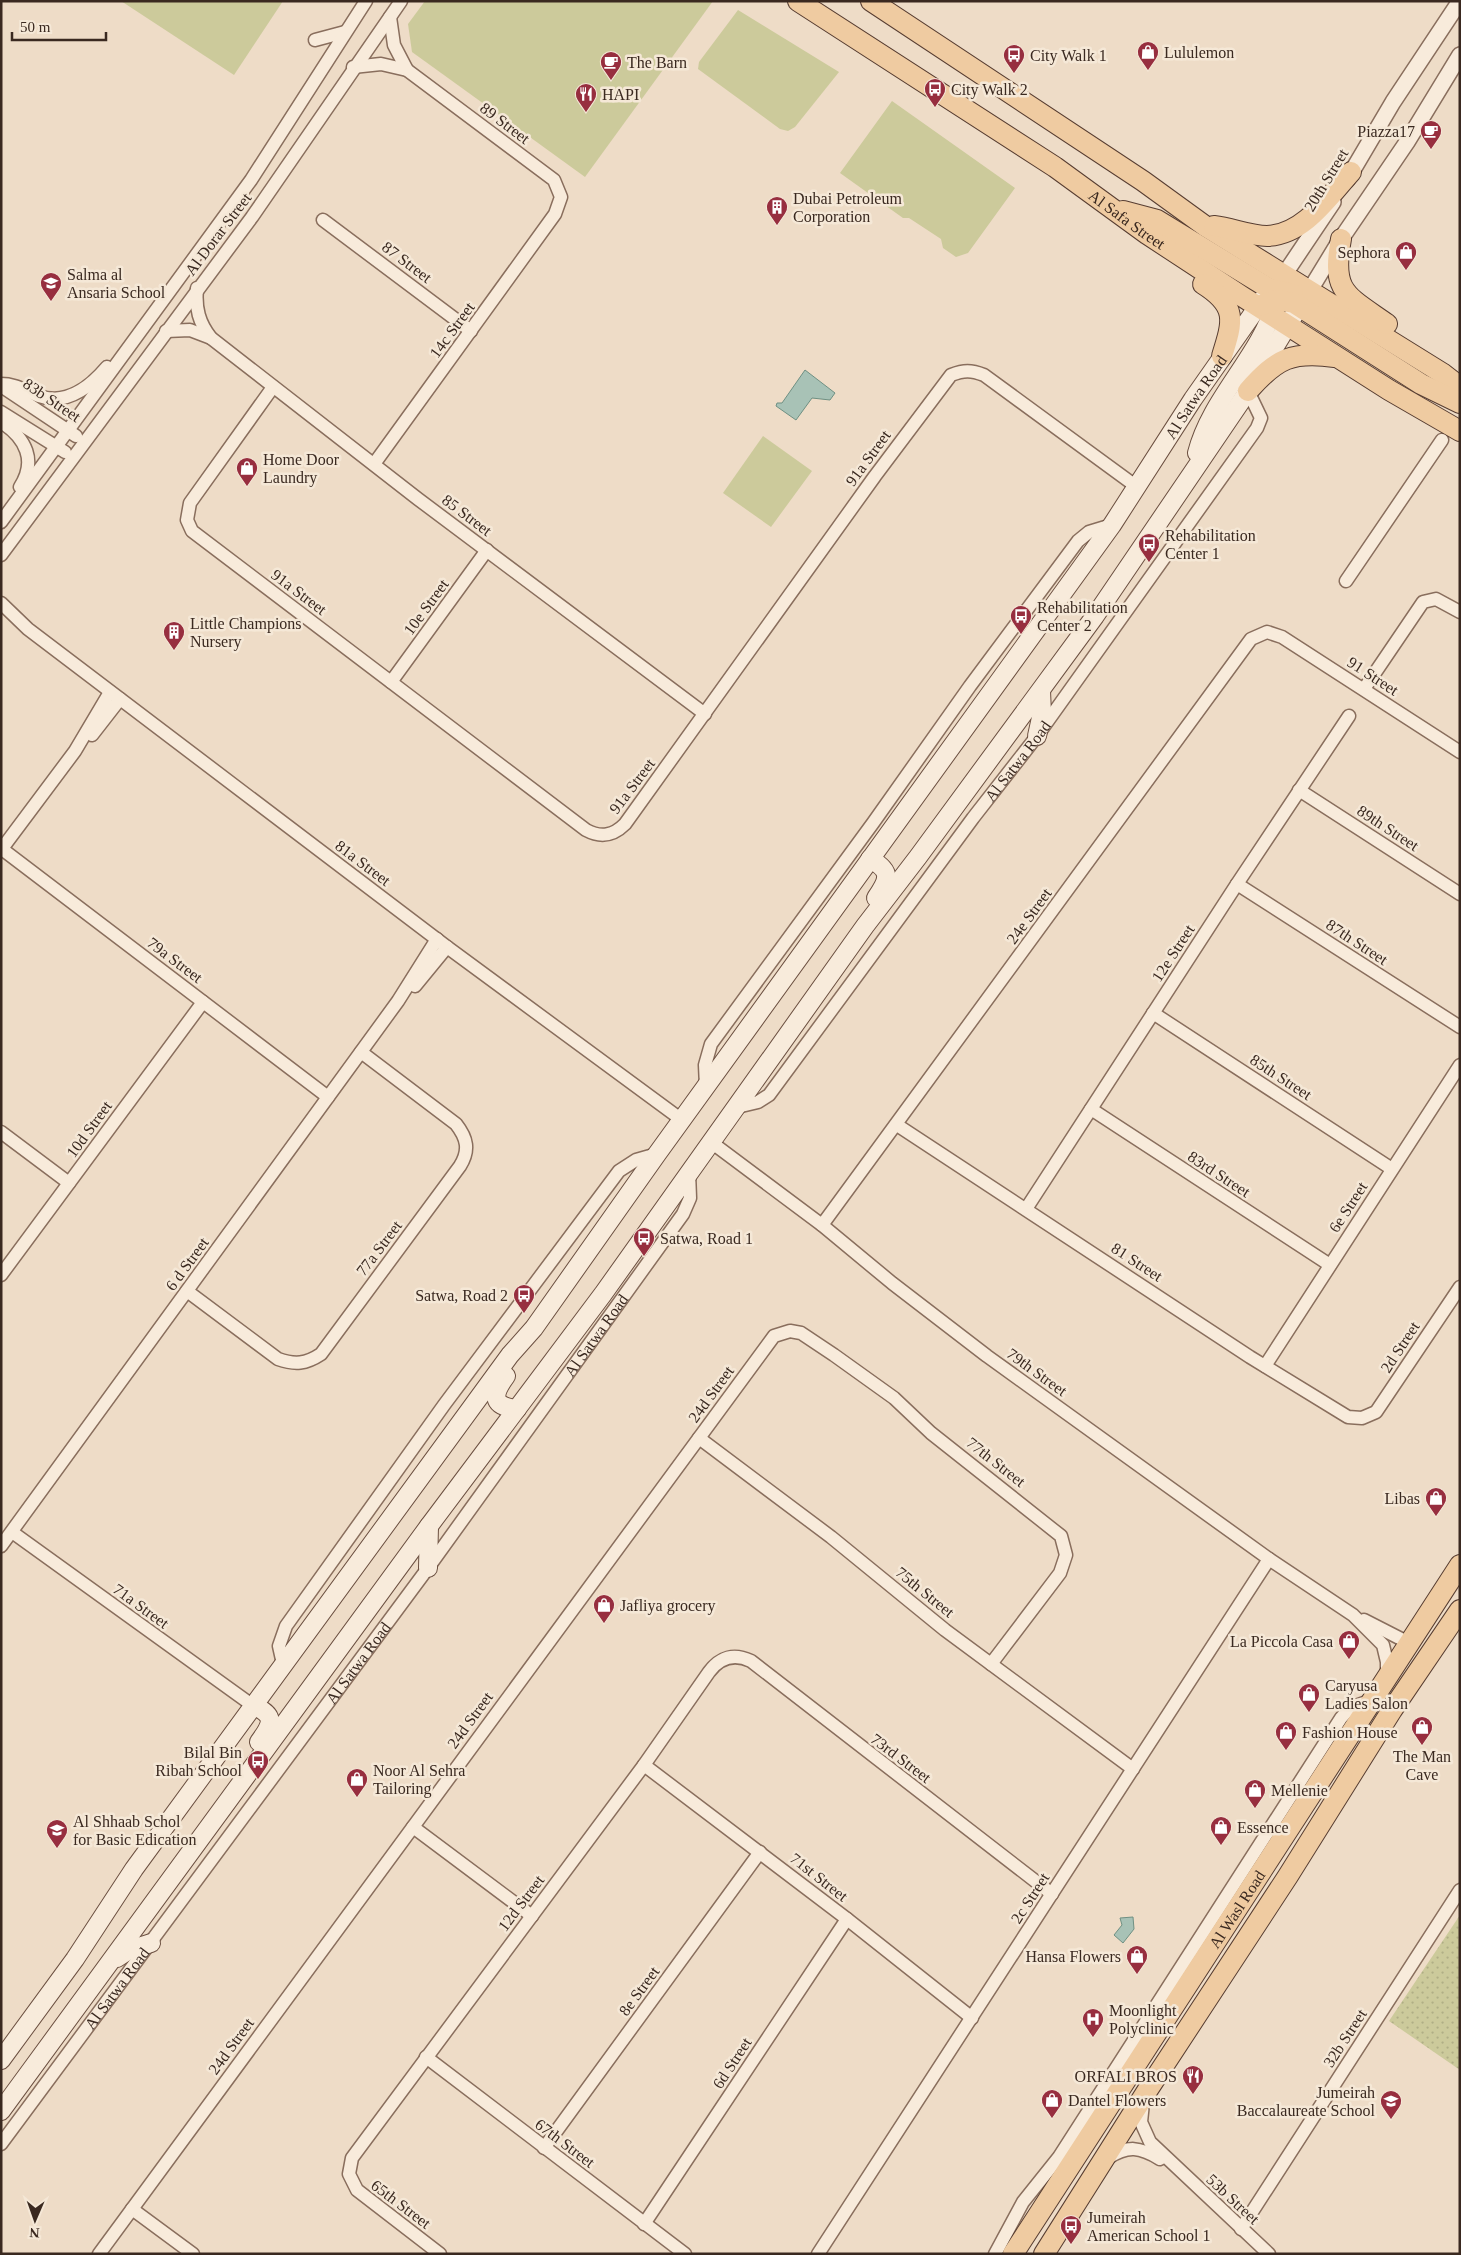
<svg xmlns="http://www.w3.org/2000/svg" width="1461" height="2255" font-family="Georgia,serif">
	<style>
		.grass { fill: url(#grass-dots) }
		.green { fill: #ccca9b }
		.water { fill: #a8c2b6; stroke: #6f9083 }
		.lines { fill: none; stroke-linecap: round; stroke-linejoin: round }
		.minor-casing { stroke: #896e5d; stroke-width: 15 }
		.tertiary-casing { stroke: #896e5d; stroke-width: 18 }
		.secondary-casing { stroke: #6b4f40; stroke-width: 20 }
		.primary-casing { stroke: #573d31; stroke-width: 22 }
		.minor { stroke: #f8ebdb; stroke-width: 12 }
		.tertiary { stroke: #f8ebdb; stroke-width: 15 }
		.secondary { stroke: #f8ebdb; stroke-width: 18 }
		.primary { stroke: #efcba1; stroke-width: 20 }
		.labels { text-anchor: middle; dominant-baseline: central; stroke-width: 5; stroke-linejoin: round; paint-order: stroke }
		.poi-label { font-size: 16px; fill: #3a2920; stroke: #f5e8d7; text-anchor: start }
		.street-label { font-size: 16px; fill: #3a2920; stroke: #f5e8d7 }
	</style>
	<defs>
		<pattern id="grass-dots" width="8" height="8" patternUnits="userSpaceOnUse" patternTransform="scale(1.25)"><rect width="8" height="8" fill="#ccca9b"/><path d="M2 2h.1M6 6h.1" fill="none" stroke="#b0ae85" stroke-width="1.8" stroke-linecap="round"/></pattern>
	</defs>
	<rect width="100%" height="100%" fill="#eedcc7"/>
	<path class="grass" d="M1460,1915V2070L1389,2021Z"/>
	<g class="green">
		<path d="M121,1H283L234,75Z"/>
		<path d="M425,1H713L585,177L412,52L408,24Z"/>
		<path d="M738,10L839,72L795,127L788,131L780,129L698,69L699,62Z"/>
		<path d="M892,101L1015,188L968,253L956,257L943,248L941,239L909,218H903L840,173Z"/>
		<path d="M763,436L812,471L771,527L723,493Z"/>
	</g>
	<g class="water">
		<path d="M805,370L835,393L830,400L812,398L796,420L776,406L777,403H782Z"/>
		<path d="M1133,1917L1134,1929L1123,1943L1114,1935L1122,1925L1120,1918Z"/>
	</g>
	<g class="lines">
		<g class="minor-casing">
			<g id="minor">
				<path d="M390,17L394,45L407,70"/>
				<path d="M315,40L345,32"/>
				<path d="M353,67L381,64L407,70L554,180L561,197L555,214L374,464"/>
				<path d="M323,220L471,331"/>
				<path d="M197,288C195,308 199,323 211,338L418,499L705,714"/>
				<path d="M166,331L190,330L211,338"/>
				<path d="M1,384C16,384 25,391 39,396C67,406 90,387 107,367"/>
				<path d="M1,386L76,436"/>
				<path d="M273,387L190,503L187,520L192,531L586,830C601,838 613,836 625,824L875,476L951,375C964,370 971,370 984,375L1137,487"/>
				<path d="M1,412L65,452"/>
				<path d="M1,422C26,438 37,461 20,487"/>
				<path d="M1,522L251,180L366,1"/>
				<path d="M1,555L252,217L401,1"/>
				<path d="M1346,581L1442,440"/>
				<path d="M1,603L28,629L447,947L682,1120"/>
				<path d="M391,682L487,550"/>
				<path d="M1364,689L1423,602L1436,599L1460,612"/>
				<path d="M92,735L120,699"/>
				<path d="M1299,790L1460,894"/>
				<path d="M2,849L328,1097"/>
				<path d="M1,850L75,751L110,692"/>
				<path d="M1237,884L1460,1027"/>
				<path d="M415,986L447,947"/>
				<path d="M1153,1013L1392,1169"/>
				<path d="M706,1087L705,1065L711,1044L873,823L970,686L1078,541L1089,532L1112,525"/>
				<path id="s1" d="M737,1107L758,1102L769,1095L973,818L1037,736L1257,428L1261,418L1248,391"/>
				<path d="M1091,1109L1330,1265"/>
				<path d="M897,1125L1250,1357L1348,1417L1362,1418L1376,1412L1460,1287"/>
				<path d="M1,1132L69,1183"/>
				<path d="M711,1142L822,1225L892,1283L987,1356L1269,1559L1353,1615L1383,1645L1387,1662V1677"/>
				<path d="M1026,1209L1237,884L1349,716"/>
				<path d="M822,1225L1251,639L1267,632L1282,637L1460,752"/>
				<path d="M1,1275L203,1002"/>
				<path d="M187,1291L278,1359C295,1365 306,1364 321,1354L460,1166C470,1150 467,1138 456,1124L361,1052"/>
				<path d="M1265,1366L1460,1065"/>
				<path d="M699,1438L831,1537L945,1630L1133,1769"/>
				<path d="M12,1532L252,1705"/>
				<path d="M1,1546L398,1001L437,939"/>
				<path d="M1364,1620L1409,1643"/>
				<path d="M283,1664L279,1646L286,1626L444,1405L619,1171L636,1160L657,1154"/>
				<path d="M644,1765L847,1919L972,2018"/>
				<path d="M413,1827L532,1916"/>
				<path d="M426,2057L685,2254"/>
				<path d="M1143,2103L1141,2122L1150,2142L1269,2254"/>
				<path id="s2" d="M1,2144L428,1568L683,1214L690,1198L689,1172"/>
				<path d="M544,2148L760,1852"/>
				<path d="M1108,2158C1128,2145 1140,2147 1160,2159"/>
				<path d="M132,2209L193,2254"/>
				<path d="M644,2224L847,1919"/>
				<path d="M1241,2229L1460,1890"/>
				<path d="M99,2254L774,1336L790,1331L801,1333L834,1355L894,1398L931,1433L1061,1536L1066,1555L1060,1573L991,1664"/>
				<path d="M440,2254L357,2190L349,2174L352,2158L644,1765L709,1672C720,1657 734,1653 751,1661L1052,1894"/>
				<path d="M818,2254L1269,1559"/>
				<path d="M995,2254L1023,2202L1059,2157L1341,1718L1350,1708L1372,1700"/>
			</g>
		</g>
		<g class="tertiary-casing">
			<g id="tertiary">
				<path d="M1347,180L1393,102L1460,1"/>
				<path d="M1284,275L1333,202"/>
				<path d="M1310,290L1341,239L1407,142L1460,55"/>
			</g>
		</g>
		<g class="secondary-casing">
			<g id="secondary">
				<path d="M1197,453C1211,398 1260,357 1276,302"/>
				<path d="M1037,736L1042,713L1041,691"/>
				<path d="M870,859C892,871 889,879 876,898"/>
				<path d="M506,1376C493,1394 490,1406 517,1409"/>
				<path d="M428,1568L429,1526"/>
				<path d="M252,1705C276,1715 273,1723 259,1742"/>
				<path d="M117,1958L129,1950L151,1943"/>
				<path id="s3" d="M1,2060L75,1959L134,1869L510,1355L534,1328L657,1154L1112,525L1193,399L1266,295"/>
				<path d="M1,2111L429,1526L603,1294L865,926L918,857L1095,616L1248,391L1306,295"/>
			</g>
		</g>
		<g class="primary-casing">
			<g id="primary">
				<path id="s4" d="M798,1L1055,167L1147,234L1243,297L1389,390L1460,431"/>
				<path d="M871,1L1143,181L1205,226L1442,373L1460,387"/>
				<path d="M1123,211L1157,220L1270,289L1293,294"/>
				<path d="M1214,226C1232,228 1250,236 1267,236C1304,235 1329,196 1351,172"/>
				<path d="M1341,239C1331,292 1346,295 1387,324"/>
				<path d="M1203,284C1238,306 1233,321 1222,356"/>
				<path d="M1258,306L1277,300L1294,303L1421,384L1460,403"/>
				<path d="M1248,391C1277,358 1292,351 1335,357"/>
				<path id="s5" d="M1013,2254L1460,1565"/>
				<path d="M1044,2254L1147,2091L1288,1876L1392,1710L1460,1610"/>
			</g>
		</g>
		<use href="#minor" class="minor"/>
		<use href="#tertiary" class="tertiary"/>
		<use href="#secondary" class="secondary"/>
		<use href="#primary" class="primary"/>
	</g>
	<defs>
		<g id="shop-pin" transform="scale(1.125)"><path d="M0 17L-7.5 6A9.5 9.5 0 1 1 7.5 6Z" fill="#972e3f" stroke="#f5e8d7"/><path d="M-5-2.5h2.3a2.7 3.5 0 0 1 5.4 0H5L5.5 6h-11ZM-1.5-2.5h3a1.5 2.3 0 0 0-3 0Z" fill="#fff"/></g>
		<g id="bus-pin" transform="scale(1.125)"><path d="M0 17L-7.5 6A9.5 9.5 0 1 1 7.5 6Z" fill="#972e3f" stroke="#f5e8d7"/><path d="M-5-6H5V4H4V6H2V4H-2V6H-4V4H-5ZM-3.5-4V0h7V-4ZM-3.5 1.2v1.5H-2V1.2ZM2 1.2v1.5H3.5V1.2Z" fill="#fff"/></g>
		<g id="cafe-pin" transform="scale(1.125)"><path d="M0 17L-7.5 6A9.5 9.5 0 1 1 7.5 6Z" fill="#972e3f" stroke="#f5e8d7"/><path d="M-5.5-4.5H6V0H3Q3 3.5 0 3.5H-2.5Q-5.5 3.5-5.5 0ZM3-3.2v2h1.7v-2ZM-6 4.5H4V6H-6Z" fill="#fff"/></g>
		<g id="restaurant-pin" transform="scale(1.125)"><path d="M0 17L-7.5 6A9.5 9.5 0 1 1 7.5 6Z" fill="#972e3f" stroke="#f5e8d7"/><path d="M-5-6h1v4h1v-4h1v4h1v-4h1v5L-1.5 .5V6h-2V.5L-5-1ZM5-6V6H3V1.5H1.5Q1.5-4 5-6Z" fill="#fff"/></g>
		<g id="building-pin" transform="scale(1.125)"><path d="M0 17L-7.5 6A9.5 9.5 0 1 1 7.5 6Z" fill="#972e3f" stroke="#f5e8d7"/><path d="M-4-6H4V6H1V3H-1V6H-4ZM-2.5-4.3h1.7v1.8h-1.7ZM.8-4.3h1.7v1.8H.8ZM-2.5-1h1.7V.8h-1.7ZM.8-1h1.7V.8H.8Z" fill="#fff"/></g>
		<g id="school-pin" transform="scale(1.125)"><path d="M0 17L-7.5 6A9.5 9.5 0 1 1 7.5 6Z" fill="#972e3f" stroke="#f5e8d7"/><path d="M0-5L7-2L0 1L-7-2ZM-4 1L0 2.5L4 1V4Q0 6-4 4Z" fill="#fff"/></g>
		<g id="hospital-pin" transform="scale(1.125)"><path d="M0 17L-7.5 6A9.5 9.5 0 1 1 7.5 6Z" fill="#972e3f" stroke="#f5e8d7"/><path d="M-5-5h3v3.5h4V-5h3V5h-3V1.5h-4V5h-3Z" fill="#fff"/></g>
	</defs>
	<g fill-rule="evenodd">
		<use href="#shop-pin" x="1148" y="52"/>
		<use href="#bus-pin" x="1014" y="55"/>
		<use href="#cafe-pin" x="611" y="62"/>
		<use href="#bus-pin" x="935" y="89"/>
		<use href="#restaurant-pin" x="586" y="94"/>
		<use href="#cafe-pin" x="1431" y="131"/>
		<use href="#building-pin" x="777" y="207"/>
		<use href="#shop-pin" x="1406" y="252"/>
		<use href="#school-pin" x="51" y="283"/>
		<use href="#shop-pin" x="247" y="468"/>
		<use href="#bus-pin" x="1149" y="544"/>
		<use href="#bus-pin" x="1021" y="616"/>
		<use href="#building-pin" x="174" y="632"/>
		<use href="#bus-pin" x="644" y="1238"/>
		<use href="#bus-pin" x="524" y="1295"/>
		<use href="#shop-pin" x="1436" y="1498"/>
		<use href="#shop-pin" x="604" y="1605"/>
		<use href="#shop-pin" x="1349" y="1641"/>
		<use href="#shop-pin" x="1309" y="1694"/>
		<use href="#shop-pin" x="1422" y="1727"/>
		<use href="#shop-pin" x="1286" y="1732"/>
		<use href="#bus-pin" x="258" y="1761"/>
		<use href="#shop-pin" x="357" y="1779"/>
		<use href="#shop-pin" x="1255" y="1790"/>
		<use href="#shop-pin" x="1221" y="1827"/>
		<use href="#school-pin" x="57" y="1830"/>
		<use href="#shop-pin" x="1137" y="1956"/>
		<use href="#hospital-pin" x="1093" y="2019"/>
		<use href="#restaurant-pin" x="1193" y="2076"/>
		<use href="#shop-pin" x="1052" y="2100"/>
		<use href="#school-pin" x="1391" y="2101"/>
		<use href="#bus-pin" x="1071" y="2226"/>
	</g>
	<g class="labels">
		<g class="poi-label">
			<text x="1164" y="52">Lululemon</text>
			<text x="1030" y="55">City Walk 1</text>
			<text x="627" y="62">The Barn</text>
			<text x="951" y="89">City Walk 2</text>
			<text x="602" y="94">HAPI</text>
			<text x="1415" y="131" text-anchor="end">Piazza17</text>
			<text x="793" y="198">Dubai Petroleum<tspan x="793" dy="18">Corporation</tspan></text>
			<text x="1390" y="252" text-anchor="end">Sephora</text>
			<text x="67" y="274">Salma al<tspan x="67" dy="18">Ansaria School</tspan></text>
			<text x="263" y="459">Home Door<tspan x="263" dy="18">Laundry</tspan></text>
			<text x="1165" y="535">Rehabilitation<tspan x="1165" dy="18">Center 1</tspan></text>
			<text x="1037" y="607">Rehabilitation<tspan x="1037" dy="18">Center 2</tspan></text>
			<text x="190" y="623">Little Champions<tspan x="190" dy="18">Nursery</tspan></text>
			<text x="660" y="1238">Satwa, Road 1</text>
			<text x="508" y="1295" text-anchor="end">Satwa, Road 2</text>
			<text x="1420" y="1498" text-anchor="end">Libas</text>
			<text x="620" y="1605">Jafliya grocery</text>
			<text x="1333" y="1641" text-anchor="end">La Piccola Casa</text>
			<text x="1325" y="1685">Caryusa<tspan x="1325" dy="18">Ladies Salon</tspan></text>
			<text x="1302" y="1732">Fashion House</text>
			<text x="242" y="1752" text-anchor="end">Bilal Bin<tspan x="242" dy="18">Ribah School</tspan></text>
			<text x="1422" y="1756" text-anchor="middle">The Man<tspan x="1422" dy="18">Cave</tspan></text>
			<text x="373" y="1770">Noor Al Sehra<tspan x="373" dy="18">Tailoring</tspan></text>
			<text x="1271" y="1790">Mellenie</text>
			<text x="73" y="1821">Al Shhaab Schol<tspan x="73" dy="18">for Basic Edication</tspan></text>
			<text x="1237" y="1827">Essence</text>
			<text x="1121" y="1956" text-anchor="end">Hansa Flowers</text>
			<text x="1109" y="2010">Moonlight<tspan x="1109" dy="18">Polyclinic</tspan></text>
			<text x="1177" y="2076" text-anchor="end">ORFALI BROS</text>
			<text x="1375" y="2092" text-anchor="end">Jumeirah<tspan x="1375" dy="18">Baccalaureate School</tspan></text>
			<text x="1068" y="2100">Dantel Flowers</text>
			<text x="1087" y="2217">Jumeirah<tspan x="1087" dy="18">American School 1</tspan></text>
		</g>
		<g class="street-label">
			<text transform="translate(505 123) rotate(37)">89 Street</text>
			<text transform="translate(1326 180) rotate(-59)">20th Street</text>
			<text stroke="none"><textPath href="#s4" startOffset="395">Al Safa Street</textPath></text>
			<text transform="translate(218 234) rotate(-53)">Al Dorar Street</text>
			<text transform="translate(407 262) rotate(37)">87 Street</text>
			<text transform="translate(452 330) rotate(-54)">14c Street</text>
			<text stroke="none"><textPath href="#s3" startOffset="2048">Al Satwa Road</textPath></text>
			<text transform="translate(52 400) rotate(34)">83b Street</text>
			<text transform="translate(868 458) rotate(-54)">91a Street</text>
			<text transform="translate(467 515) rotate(37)">85 Street</text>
			<text transform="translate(299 592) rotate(37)">91a Street</text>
			<text transform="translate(426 607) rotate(-54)">10e Street</text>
			<text transform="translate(1373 676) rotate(33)">91 Street</text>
			<text stroke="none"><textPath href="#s1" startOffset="451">Al Satwa Road</textPath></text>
			<text transform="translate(632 786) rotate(-53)">91a Street</text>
			<text transform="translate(1388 828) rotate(33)">89th Street</text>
			<text transform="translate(363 863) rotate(37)">81a Street</text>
			<text transform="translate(1029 916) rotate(-54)">24e Street</text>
			<text transform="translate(1357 942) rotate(33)">87th Street</text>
			<text transform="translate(1173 953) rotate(-57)">12e Street</text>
			<text transform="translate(175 960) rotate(37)">79a Street</text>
			<text transform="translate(1281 1077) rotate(33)">85th Street</text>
			<text transform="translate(89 1129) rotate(-54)">10d Street</text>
			<text transform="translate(1219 1174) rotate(33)">83rd Street</text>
			<text transform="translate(1348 1207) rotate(-57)">6e Street</text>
			<text transform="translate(379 1248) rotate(-53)">77a Street</text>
			<text transform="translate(1137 1262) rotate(33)">81 Street</text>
			<text transform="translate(187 1264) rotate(-54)">6 d Street</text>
			<text stroke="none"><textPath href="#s2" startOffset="1004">Al Satwa Road</textPath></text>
			<text transform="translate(1400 1347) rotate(-57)">2d Street</text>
			<text transform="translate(1037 1372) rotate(36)">79th Street</text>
			<text transform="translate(711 1394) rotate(-54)">24d Street</text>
			<text transform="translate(996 1462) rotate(38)">77th Street</text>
			<text transform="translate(925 1592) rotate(39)">75th Street</text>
			<text transform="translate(141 1606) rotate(36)">71a Street</text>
			<text stroke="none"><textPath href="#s2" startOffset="599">Al Satwa Road</textPath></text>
			<text transform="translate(470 1720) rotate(-54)">24d Street</text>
			<text transform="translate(901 1758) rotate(37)">73rd Street</text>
			<text transform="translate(819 1877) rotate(38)">71st Street</text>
			<text transform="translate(1030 1898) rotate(-57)">2c Street</text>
			<text transform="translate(521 1903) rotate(-53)">12d Street</text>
			<text stroke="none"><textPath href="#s5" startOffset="411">Al Wasl Road</textPath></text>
			<text stroke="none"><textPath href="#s2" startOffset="194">Al Satwa Road</textPath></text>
			<text transform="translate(639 1991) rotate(-54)">8e Street</text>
			<text transform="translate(1345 2038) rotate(-57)">32b Street</text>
			<text transform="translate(231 2046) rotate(-54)">24d Street</text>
			<text transform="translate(732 2063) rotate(-57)">6d Street</text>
			<text transform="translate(565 2143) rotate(37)">67th Street</text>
			<text transform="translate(1233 2199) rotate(43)">53b Street</text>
			<text transform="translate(401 2204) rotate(37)">65th Street</text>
		</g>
	</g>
	<rect width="1461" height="2255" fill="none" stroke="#3a2920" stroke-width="5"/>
	<g transform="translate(35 2220) rotate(182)" stroke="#f5e8d7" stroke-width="4" paint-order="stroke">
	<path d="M0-4L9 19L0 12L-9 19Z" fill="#3a2920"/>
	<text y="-8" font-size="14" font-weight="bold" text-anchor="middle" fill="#3a2920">N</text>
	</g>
	<path d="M12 32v8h94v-8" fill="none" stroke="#3a2920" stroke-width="2.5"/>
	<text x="20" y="32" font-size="15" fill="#3a2920" stroke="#f5e8d7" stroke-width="4" paint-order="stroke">50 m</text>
</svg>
